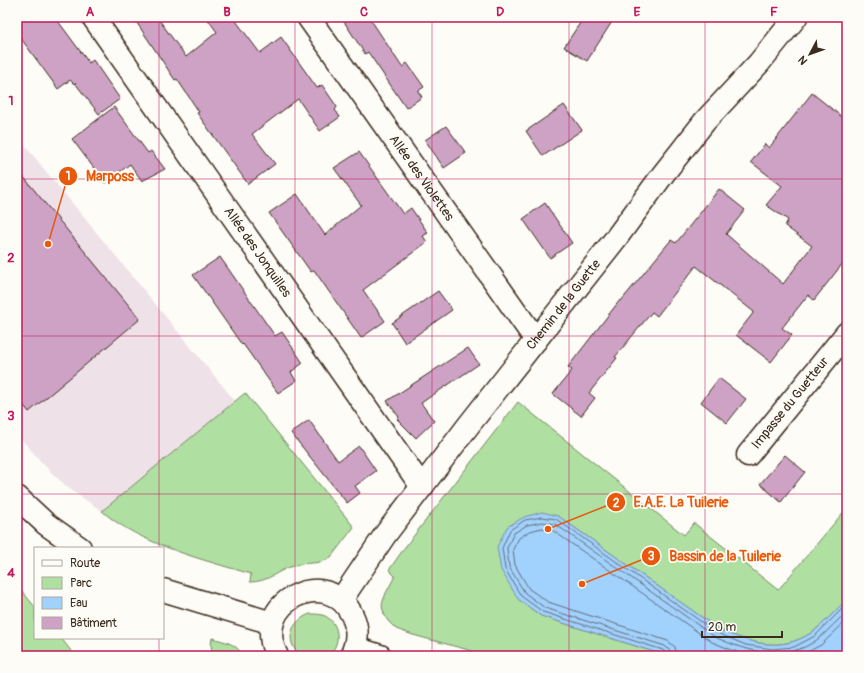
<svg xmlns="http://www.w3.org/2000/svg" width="864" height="673" font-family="Pangolin,sans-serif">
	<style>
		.built { fill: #efe1e8 }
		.green { fill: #afe0a1; stroke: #758560 }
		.water { fill: #a1d1fd; stroke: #788ea4 }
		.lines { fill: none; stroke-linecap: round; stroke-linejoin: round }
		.shore { stroke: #646d77; stroke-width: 1 }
		.building { fill: #cea2c5; stroke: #3b2a1e }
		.street-casing { stroke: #3b2a1e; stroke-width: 25 }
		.secondary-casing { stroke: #3b2a1e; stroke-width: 25 }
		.street { stroke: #fdfcf7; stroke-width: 22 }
		.secondary { stroke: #fdfcf7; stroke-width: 22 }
		.grid { fill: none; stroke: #c2185b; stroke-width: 1; stroke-opacity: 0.55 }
		.labels { text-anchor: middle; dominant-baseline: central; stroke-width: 3.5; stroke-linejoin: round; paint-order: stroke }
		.street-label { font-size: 13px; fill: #3b2a1e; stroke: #fdfcf7 }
		.leader { fill: none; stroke: #e8590c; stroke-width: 1.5 }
		.callout-dot { fill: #e8590c; stroke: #fdfcf7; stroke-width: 1.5 }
		.mark-label { font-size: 12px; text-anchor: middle; font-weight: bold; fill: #fff }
		.callout-label { font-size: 14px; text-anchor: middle; font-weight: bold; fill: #e8590c; stroke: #fdfcf7; stroke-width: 3.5; stroke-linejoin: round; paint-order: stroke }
		.neatline { fill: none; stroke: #c2185b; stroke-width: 1.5 }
		.grid-label { font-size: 13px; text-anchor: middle; font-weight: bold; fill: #c2185b }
	</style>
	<rect width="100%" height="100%" fill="#fdfcf7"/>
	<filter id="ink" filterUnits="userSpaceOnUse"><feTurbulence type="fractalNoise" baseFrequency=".025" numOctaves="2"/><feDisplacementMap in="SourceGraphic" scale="8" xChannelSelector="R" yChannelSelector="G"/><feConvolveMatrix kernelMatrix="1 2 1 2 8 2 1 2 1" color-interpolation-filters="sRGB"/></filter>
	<g filter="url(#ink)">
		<path class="built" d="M17,136L235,401L102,511L71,490L57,478L43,464L17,434Z"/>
		<g class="green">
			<path d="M245,393L354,527L331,557C319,566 306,561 293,566C276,571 269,582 250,582L251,574C204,560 139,544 102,511Z"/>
			<path d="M518,402L684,535L694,523L778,590L847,508V599C837,609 823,625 811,633C780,653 751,643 720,630L558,516L518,599L541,616L667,656H491L413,635L396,629L388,621L384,614L382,606L383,601L386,593L395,576L389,570L405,547Z"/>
			<path d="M17,585L35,607V638H61L75,656H17Z"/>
			<path d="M310,614C315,614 321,614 325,616C341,624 341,647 327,656C321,656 306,658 301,656C298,654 295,650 293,646C287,632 296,619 310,614Z"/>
			<path d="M212,638C226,642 236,643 243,656H213L211,645Z"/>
		</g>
		<path class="water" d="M542,512L558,516L720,630C751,643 780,653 811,633C823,625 837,609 847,599V656H667L541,616L518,599L501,570L497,547L507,527L524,517Z"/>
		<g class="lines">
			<g class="shore">
				<path d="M666,656L665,652L663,650L543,612L521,596L505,569L502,548L510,530L525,520L542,517L556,519L717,633L746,645L772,649L794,647L815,636L847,604"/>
				<path d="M671,656L669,650L665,646L545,608L525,593L509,567L507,548L514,533L527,525L542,522L555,524L715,637C747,652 787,663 818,639C828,631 838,620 847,611"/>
				<path d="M677,656L675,647L668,641L548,602L529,589L515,565L513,549L519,538L530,531L542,528L552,530L712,642L747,656"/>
				<path d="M800,656L821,645L847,620"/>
			</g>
		</g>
		<g class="building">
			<path d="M17,17H55L89,63L93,60L120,99L99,114L75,83L74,84L70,80L58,89L17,33Z"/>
			<path d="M133,17H157L186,57L217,32L206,17H233L260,53L281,37L317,88L322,85L337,107L335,110L340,117L320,131L298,99L252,134L275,164L248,184L197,113L199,112L177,79L175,80Z"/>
			<path d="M341,17H369L402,67L407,63L424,87L418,91L422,97L406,108L368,52L365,54Z"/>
			<path d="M584,17H615L587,61L564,47Z"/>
			<path d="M812,93L847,121V258L814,300L808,295L782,328L792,335L771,362L736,335L754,312L696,266L657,316L652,312L615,357L617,358L589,393L595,398L581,416L553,394L572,370L568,367L620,300L621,301L671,240L676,243L719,189L745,210L726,234L783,284L812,246L785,226L788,220L766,205L782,186L751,162L765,144L769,148Z"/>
			<path d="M564,105L582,130L543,156L526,131Z"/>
			<path d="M114,107L148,153L151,151L165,169L142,181L130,164L105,183L72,139Z"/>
			<path d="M446,126L466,153L444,168L425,140Z"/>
			<path d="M359,152L403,214L411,208L428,233L423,236L427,242L363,290L385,321L361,338L314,270L311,272L269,213L297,194L325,235L361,205L334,168Z"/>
			<path d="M17,169L140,319L29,412L17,397Z"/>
			<path d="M545,203L572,243L550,258L523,219Z"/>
			<path d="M220,257L275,336L282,332L303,363L291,372L296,381L278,393L243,344L242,345L193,275Z"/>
			<path d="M438,291L452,310L405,343L392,323Z"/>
			<path d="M468,348L479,364L421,403L434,421L416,438L397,419L399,417L387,401Z"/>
			<path d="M719,378L746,399L727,423L701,402Z"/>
			<path d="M309,420L338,461L359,446L376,471L355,486L360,493L347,503L291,433Z"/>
			<path d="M785,455L805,472L781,502L760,484Z"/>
		</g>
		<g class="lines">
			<g class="street-casing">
				<g id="street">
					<path id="s1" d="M93,17L422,487"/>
					<path id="s2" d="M308,17L536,340"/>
					<path id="s3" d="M748,455L847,333"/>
					<path id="s4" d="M341,600L385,535L468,426L617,237L664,173L705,121L759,63L796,17"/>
				</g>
			</g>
			<g class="secondary-casing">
				<g id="secondary">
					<path d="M17,497L46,524L80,548"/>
					<path d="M163,590L272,623"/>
					<path d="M355,648L380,656"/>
					<path d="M277,656C249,602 328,564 352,615C359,629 358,642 351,656"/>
				</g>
			</g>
			<use href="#street" class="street"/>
			<use href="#secondary" class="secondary"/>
		</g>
	</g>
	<path class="grid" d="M159,17V548M295,17V656M432,17V656M569,17V656M705,17V656M17,179H847M17,336H847M17,494H847M159,638V656"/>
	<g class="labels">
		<g class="street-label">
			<text stroke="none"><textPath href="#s2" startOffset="197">Allée des Violettes</textPath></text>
			<text stroke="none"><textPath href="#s1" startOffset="287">Allée des Jonquilles</textPath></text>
			<text stroke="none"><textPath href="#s4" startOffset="370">Chemin de la Guette</textPath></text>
			<text stroke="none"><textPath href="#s3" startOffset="67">Impasse du Guetteur</textPath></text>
		</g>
	</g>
	<path class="leader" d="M48 244L68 176M548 529L616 502M582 584L651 556"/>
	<g class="callout-dot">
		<circle cx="48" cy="244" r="4"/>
		<circle cx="548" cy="529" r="4"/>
		<circle cx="582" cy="584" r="4"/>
		<circle cx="68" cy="176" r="10"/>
		<circle cx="616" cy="502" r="10"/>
		<circle cx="651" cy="556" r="10"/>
	</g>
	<g class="mark-label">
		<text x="68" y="180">1</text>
		<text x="616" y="507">2</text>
		<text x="651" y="560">3</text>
	</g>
	<g class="callout-label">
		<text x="110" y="181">Marposs</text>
		<text x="681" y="507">E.A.E. La Tuilerie</text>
		<text x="725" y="561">Bassin de la Tuilerie</text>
	</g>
	<rect width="864" height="673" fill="none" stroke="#fdfcf7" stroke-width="44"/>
	<rect x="34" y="547" width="130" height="92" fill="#fdfcf7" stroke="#afa8a0"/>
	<rect x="42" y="560" width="20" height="6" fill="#fdfcf7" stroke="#afa8a0"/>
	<text x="70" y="567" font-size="12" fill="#3b2a1e">Route</text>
	<rect x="42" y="577" width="20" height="12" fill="#afe0a1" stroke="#afa8a0"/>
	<text x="70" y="587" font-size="12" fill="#3b2a1e">Parc</text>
	<rect x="42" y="597" width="20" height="12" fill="#a1d1fd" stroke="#afa8a0"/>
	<text x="70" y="607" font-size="12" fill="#3b2a1e">Eau</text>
	<rect x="42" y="617" width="20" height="12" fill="#cea2c5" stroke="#afa8a0"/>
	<text x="70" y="627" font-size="12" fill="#3b2a1e">Bâtiment</text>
	<g transform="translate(810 54) rotate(229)" stroke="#fdfcf7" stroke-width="3" paint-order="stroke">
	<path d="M0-3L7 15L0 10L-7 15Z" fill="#3b2a1e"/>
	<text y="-6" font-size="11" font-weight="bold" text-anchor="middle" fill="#3b2a1e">N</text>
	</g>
	<path d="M702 631v6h80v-6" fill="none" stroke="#3b2a1e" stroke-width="2"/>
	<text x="708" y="631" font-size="12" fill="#3b2a1e" stroke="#fdfcf7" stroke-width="3" paint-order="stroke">20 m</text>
	<rect x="22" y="22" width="820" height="629" class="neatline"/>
	<g class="grid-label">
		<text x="90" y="16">A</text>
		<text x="227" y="16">B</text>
		<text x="364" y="16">C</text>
		<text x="500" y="16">D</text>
		<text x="637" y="16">E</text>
		<text x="774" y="16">F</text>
		<text x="11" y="105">1</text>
		<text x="11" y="262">2</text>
		<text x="11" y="420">3</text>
		<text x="11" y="577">4</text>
	</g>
</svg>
